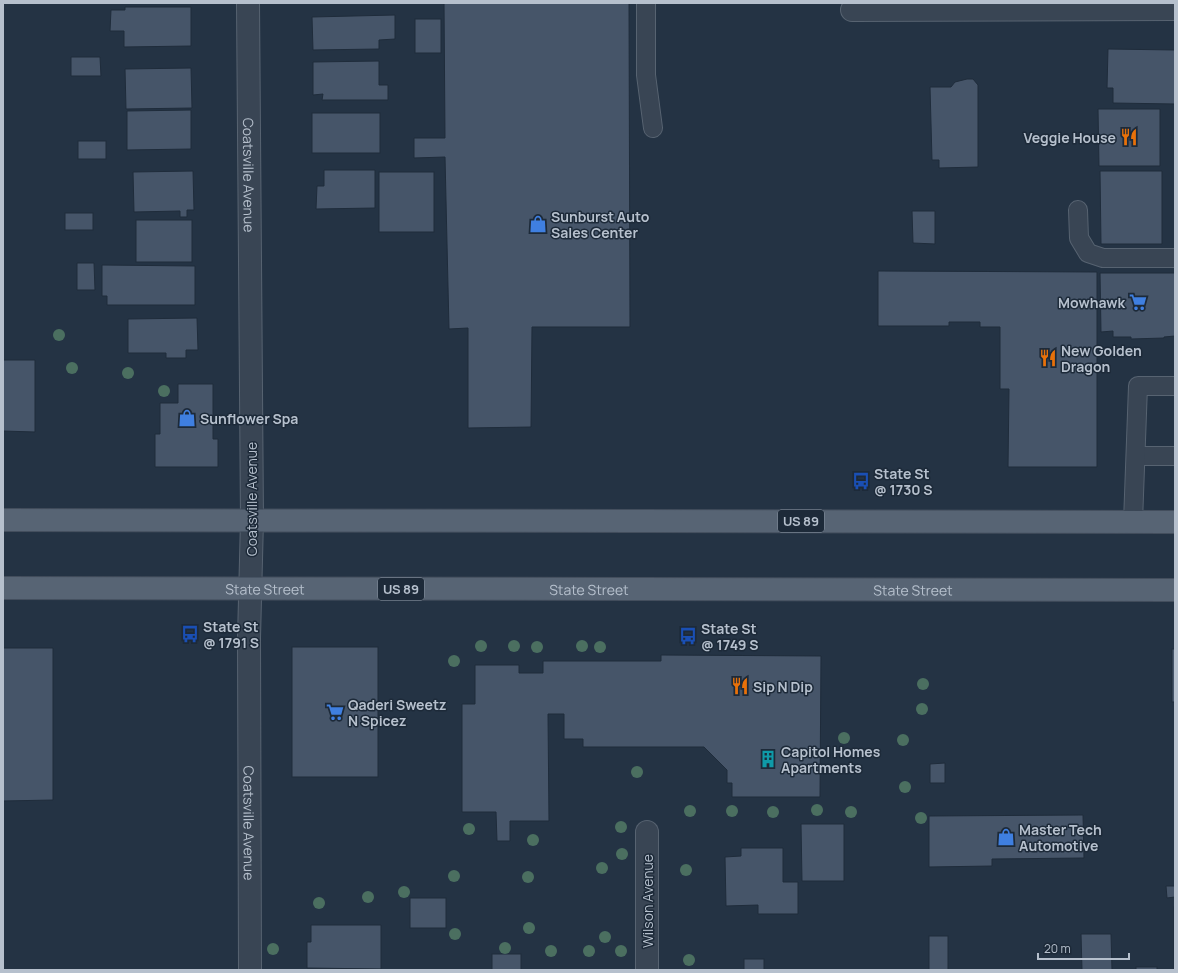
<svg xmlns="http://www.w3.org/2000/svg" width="1178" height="973" font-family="Manrope,sans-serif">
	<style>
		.building { fill: #465569; stroke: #1f2c3b }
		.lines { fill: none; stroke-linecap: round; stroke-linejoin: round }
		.lane-casing { stroke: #576371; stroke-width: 20 }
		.street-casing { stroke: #576371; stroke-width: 24 }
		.primary-casing { stroke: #434e5d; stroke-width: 24 }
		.lane { stroke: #394554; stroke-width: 18 }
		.street { stroke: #394554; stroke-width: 22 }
		.primary { stroke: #576474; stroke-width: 22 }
		.tree { fill: #4b6f60 }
		.labels { text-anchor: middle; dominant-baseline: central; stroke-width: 3; stroke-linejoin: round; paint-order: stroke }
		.shield { fill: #1d2a39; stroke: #8893a1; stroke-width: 1 }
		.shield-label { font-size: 13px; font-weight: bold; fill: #b6c0cd }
		.poi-label { font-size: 14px; font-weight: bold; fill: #b6c0cd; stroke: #1d2a39; text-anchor: start }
		.street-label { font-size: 14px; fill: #b6c0cd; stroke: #1d2a39 }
	</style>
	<rect width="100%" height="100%" fill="#243344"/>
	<g class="building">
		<path d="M444,3H629L630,327H532L531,427L468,428V328L449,329L445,157L414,158V138H445Z"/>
		<path d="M125,7H191V46L124,47V31H110L111,10H125Z"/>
		<path d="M395,15V39L379,40V49L313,50L312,17Z"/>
		<rect x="415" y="19" width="26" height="34"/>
		<path d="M1108,49L1175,50V104L1113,103V88H1107Z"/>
		<path d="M71,57H100L101,76H71Z"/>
		<path d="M379,61V85H388V100H322L323,94L313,95V62Z"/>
		<path d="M191,68L192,108L126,109L125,69Z"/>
		<path d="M967,79H973L978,85V167L939,168V160H932L930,87H951L955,82Z"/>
		<path d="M1098,109H1160V166H1099Z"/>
		<path d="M191,110V149L127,150V111Z"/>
		<rect x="312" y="113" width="68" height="40"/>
		<rect x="78" y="141" width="28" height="18"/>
		<path d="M324,170H375V208L316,209L317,186H324Z"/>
		<path d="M193,171L194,210H187V217H180V211L134,212L133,172Z"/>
		<path d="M1100,171H1162V244H1101Z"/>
		<rect x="379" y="172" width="55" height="60"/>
		<path d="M912,211H935V244L913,243Z"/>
		<rect x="65" y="213" width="28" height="17"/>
		<rect x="136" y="220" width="56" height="42"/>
		<path d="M77,263H94L95,290H77Z"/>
		<path d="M102,265L195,266V305H107V296H102Z"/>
		<path d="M878,271L1097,272V467H1008L1009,389H1000V327H980V322H949V326H878Z"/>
		<path d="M1100,273H1175V336L1164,337V338L1131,339V337H1113V331L1101,332Z"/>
		<path d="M197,318L198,350H186V358H166V353H128V319Z"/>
		<path d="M3,360H35V432L3,431Z"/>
		<path d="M178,384H213V439H218V467H155V434H160V403H178Z"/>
		<rect x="292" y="647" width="86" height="130"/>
		<path d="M3,648H53V800L3,801Z"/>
		<rect x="1172" y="649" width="3" height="53"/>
		<path d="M661,655L821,656L820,797H732V783H727V770L704,747H583V739H564V714H548L549,821H510V841H497L496,812H462V704H475V665H519V673H543V661H661Z"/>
		<path d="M945,763V783H930V764Z"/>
		<path d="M1083,815L1084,858L992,859V866L929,867V816Z"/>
		<path d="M801,824H844V881H802Z"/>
		<path d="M741,848H783V882H798V914H758V905L726,906L725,857L741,856Z"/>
		<path d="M1166,886H1175V897L1167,898Z"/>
		<rect x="410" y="898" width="36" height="30"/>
		<rect x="1174" y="907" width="1" height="63"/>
		<path d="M311,925H381V969L307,968V942H311Z"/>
		<path d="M1081,934H1111L1112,970H1082Z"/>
		<rect x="929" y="936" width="19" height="34"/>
		<rect x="492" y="954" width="29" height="16"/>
		<rect x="744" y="959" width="20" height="11"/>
		<rect x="1136" y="967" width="21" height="3"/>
	</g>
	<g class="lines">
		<g class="lane-casing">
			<g id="lane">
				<path d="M646,3V75L653,128"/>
				<path d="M1078,210L1079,238L1088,253L1103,258H1175"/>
				<path d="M1136,456H1175"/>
				<path d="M1133,522L1138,386H1175"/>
			</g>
		</g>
		<g class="street-casing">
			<g id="street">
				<path id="s1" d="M248,3L252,520L249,638L250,970"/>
				<path d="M852,10L1175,9"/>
				<path d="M647,832V970"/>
			</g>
		</g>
		<g class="primary-casing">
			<g id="primary">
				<path d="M3,520L1175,522"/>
				<path id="s2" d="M3,588L1175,590"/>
			</g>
		</g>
		<use href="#lane" class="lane"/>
		<use href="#street" class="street"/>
		<use href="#primary" class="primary"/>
	</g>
	<g class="tree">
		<circle cx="59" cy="335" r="6"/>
		<circle cx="72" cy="368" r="6"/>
		<circle cx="128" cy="373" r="6"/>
		<circle cx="164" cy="391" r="6"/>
		<circle cx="481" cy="646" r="6"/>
		<circle cx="514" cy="646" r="6"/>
		<circle cx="582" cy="646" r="6"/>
		<circle cx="537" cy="647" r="6"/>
		<circle cx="600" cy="647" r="6"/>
		<circle cx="454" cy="661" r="6"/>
		<circle cx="923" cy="684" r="6"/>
		<circle cx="922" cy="709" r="6"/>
		<circle cx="844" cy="738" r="6"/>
		<circle cx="903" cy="740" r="6"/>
		<circle cx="637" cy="772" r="6"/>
		<circle cx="905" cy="787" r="6"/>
		<circle cx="817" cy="810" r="6"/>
		<circle cx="690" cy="811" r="6"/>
		<circle cx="732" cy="811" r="6"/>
		<circle cx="773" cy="812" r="6"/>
		<circle cx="851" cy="812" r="6"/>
		<circle cx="921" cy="818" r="6"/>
		<circle cx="621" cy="827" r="6"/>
		<circle cx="469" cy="829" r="6"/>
		<circle cx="533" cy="840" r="6"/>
		<circle cx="622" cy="854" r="6"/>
		<circle cx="602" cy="868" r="6"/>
		<circle cx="686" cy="870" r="6"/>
		<circle cx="454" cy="876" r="6"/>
		<circle cx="528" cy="877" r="6"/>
		<circle cx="404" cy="892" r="6"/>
		<circle cx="368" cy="897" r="6"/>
		<circle cx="319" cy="903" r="6"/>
		<circle cx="529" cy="928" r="6"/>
		<circle cx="455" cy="934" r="6"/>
		<circle cx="605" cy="937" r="6"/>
		<circle cx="505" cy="948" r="6"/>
		<circle cx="273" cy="949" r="6"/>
		<circle cx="551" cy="951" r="6"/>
		<circle cx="589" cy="951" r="6"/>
		<circle cx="621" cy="951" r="6"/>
		<circle cx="689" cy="960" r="6"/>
	</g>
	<defs>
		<g id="restaurant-bare" transform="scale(1.38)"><path d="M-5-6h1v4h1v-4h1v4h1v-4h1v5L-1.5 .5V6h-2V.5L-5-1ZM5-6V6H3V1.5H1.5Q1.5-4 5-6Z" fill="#e8710a" stroke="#1d2a39" stroke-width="2.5" paint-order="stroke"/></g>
		<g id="shop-bare" transform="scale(1.38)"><path d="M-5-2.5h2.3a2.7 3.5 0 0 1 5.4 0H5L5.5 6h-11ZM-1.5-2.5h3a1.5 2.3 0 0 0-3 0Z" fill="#3f7fe0" stroke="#1d2a39" stroke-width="2.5" paint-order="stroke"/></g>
		<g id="supermarket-bare" transform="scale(1.38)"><path d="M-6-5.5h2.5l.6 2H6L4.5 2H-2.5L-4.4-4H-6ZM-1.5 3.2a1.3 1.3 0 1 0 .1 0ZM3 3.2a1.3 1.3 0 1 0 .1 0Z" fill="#3f7fe0" stroke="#1d2a39" stroke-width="2.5" paint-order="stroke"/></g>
		<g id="bus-bare" transform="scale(1.38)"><path d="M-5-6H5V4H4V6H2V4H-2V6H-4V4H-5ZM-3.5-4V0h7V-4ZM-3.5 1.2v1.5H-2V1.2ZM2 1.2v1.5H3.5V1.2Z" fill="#1a4fb4" stroke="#1d2a39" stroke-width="2.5" paint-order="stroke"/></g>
		<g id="building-bare" transform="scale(1.38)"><path d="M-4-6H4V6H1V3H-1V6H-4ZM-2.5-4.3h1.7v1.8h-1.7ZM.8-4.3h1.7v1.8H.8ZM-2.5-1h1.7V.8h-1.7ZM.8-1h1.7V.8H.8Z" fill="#0f9aa8" stroke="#1d2a39" stroke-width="2.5" paint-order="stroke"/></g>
	</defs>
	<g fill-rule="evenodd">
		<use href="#restaurant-bare" x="1129" y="137"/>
		<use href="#shop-bare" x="538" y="224"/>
		<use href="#supermarket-bare" x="1138" y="302"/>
		<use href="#restaurant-bare" x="1048" y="358"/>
		<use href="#shop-bare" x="187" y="418"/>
		<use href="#bus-bare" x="861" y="481"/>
		<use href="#bus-bare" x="190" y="634"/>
		<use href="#bus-bare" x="688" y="636"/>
		<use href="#restaurant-bare" x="740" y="686"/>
		<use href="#supermarket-bare" x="335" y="712"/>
		<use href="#building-bare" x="768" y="759"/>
		<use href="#shop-bare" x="1006" y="837"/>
	</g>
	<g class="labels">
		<g class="shield">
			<rect x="778" y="510" width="46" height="22" rx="3"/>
			<rect x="378" y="578" width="46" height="22" rx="3"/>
		</g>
		<g class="shield-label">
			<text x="801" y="521">US 89</text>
			<text x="401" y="589">US 89</text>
		</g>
		<g class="poi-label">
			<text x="1116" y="137" text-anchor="end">Veggie House</text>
			<text x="551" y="216">Sunburst Auto<tspan x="551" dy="16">Sales Center</tspan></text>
			<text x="1125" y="302" text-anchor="end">Mowhawk</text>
			<text x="1061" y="350">New Golden<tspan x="1061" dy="16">Dragon</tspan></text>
			<text x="200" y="418">Sunflower Spa</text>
			<text x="874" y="473">State St<tspan x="874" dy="16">@ 1730 S</tspan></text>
			<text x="203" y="626">State St<tspan x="203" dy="16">@ 1791 S</tspan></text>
			<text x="701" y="628">State St<tspan x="701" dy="16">@ 1749 S</tspan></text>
			<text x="753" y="686">Sip N Dip</text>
			<text x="348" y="704">Qaderi Sweetz<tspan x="348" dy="16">N Spicez</tspan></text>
			<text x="781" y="751">Capitol Homes<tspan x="781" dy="16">Apartments</tspan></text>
			<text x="1019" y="829">Master Tech<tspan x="1019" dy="16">Automotive</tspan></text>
		</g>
		<g class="street-label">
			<text stroke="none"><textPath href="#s1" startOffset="172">Coatsville Avenue</textPath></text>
			<text transform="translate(251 499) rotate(-90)">Coatsville Avenue</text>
			<text stroke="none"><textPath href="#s2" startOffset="262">State Street</textPath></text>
			<text stroke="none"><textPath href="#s2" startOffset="586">State Street</textPath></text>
			<text stroke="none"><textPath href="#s2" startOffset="910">State Street</textPath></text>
			<text stroke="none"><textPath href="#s1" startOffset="820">Coatsville Avenue</textPath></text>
			<text transform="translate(647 901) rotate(-90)">Wilson Avenue</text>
		</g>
	</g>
	<rect width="1178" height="973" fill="none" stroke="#b6c0cd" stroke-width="8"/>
	<path d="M1038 953v6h91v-6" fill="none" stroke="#b6c0cd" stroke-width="2"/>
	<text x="1044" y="953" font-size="12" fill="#b6c0cd" stroke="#1d2a39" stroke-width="3" paint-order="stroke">20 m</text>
</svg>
